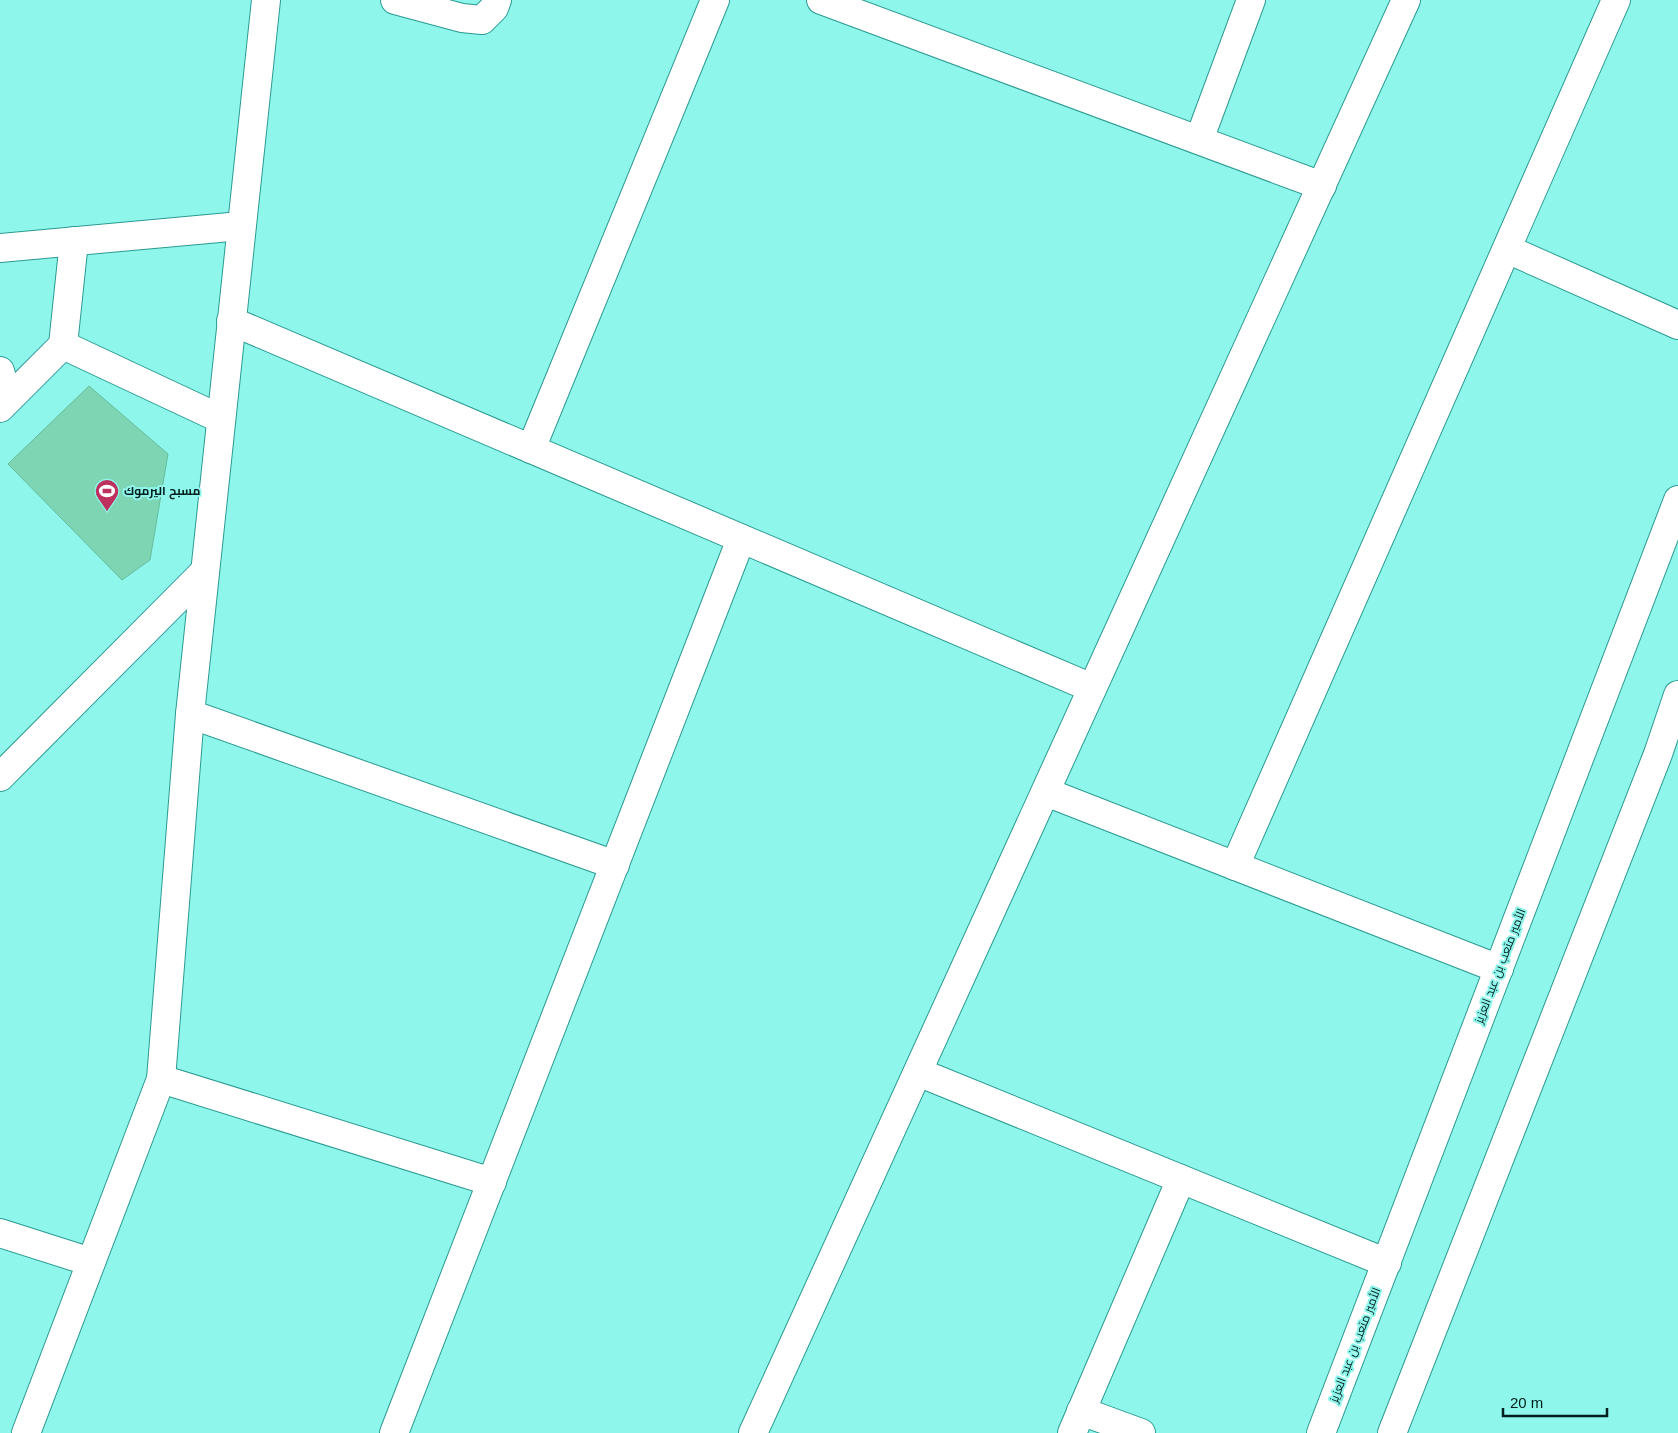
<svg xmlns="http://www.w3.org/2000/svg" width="1678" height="1433" font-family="Helvetica,Cairo,sans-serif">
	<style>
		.building { fill: #7dd5b3; stroke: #66bd9c }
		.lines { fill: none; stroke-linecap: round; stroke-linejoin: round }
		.street-casing { stroke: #2a9b92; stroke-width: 30 }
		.secondary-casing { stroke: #2a9b92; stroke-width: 30 }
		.street { stroke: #fff; stroke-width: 28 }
		.secondary { stroke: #fff; stroke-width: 28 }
		.labels { text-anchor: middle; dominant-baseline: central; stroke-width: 4; stroke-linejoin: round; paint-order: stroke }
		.poi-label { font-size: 12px; font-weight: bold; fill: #001f1c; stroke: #8ff6ec; text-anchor: start }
		.street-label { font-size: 12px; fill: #001f1c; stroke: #8ff6ec }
	</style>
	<rect width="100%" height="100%" fill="#8ff6ec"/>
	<path class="building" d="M89,386L168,454L150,560L122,580L8,464Z"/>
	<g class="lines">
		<g class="street-casing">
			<g id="street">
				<path d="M395,0L462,18L482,20L494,8L497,0"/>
				<path d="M821,0L1322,186"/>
				<path d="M1199,140L1251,0"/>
				<path d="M74,241L63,345L221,419"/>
				<path d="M0,248L241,226"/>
				<path d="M1507,249L1678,325"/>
				<path d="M231,321L1092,688"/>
				<path d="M0,371L8,399"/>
				<path d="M0,408L63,345"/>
				<path d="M531,449L715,0"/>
				<path d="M190,714L615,865"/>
				<path d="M0,777L204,572"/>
				<path d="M1046,792L1499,969"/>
				<path d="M1235,866L1616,0"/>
				<path d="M918,1072L1387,1263"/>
				<path d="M161,1079L492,1182"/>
				<path d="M0,1233L91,1262"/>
				<path d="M1081,1411L1141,1433"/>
				<path d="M26,1433L161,1079L190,714L266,0"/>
				<path d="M394,1433L741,539"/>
				<path d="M753,1433L1406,0"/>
				<path d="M1072,1433L1181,1179"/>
			</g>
		</g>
		<g class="secondary-casing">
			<g id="secondary">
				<path d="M1321,1433L1678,500"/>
				<path d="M1392,1433L1658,754L1678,695"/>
			</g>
		</g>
		<use href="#street" class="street"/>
		<use href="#secondary" class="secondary"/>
	</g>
	<defs>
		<g id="stadium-pin" transform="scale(1.25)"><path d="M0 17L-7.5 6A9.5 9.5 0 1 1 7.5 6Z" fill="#be305d" stroke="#8ff6ec"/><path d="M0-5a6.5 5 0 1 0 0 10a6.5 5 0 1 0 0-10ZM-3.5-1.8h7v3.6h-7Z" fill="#fff"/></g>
	</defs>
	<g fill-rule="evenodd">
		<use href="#stadium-pin" x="107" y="491"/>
	</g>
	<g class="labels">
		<g class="poi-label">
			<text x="124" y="491">مسبح اليرموك</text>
		</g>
		<g class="street-label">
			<text transform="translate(1500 966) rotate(-69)">الأمير متعب بن عبد العزيز</text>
			<text transform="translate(1355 1345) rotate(-69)">الأمير متعب بن عبد العزيز</text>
		</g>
	</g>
	<path d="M1503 1408v8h104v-8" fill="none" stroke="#001f1c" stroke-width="2.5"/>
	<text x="1510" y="1408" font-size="15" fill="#001f1c" stroke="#8ff6ec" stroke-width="4" paint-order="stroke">20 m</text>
</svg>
